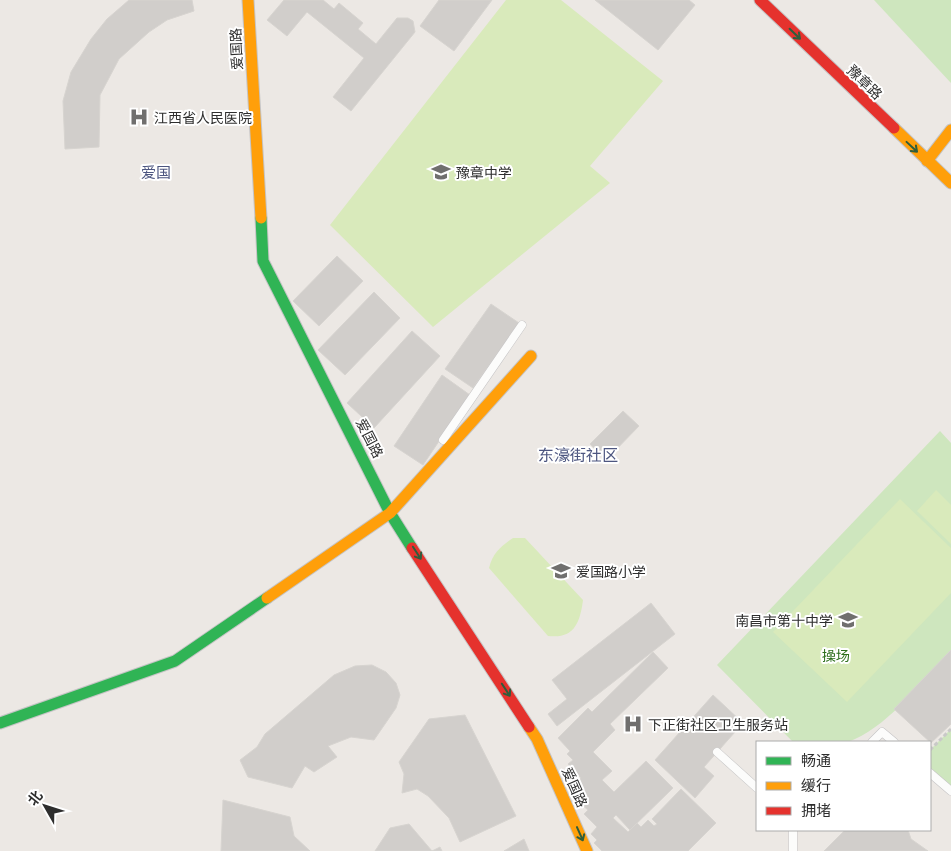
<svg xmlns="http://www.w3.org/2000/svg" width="951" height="851" font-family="'Open Sans','Noto Sans SC',sans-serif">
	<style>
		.green { fill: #cee6be }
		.pitch { fill: #d9eabb }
		.building { fill: #d1cecb; stroke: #d7d4d0 }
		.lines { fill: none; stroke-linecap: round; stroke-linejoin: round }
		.lane-casing { stroke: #c5c4c5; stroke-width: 9 }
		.fast-casing { stroke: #c5c4c5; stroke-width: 13 }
		.slow-casing { stroke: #c5c4c5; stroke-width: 13 }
		.jam-casing { stroke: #c5c4c5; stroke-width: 13 }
		.path { stroke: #c9c9c8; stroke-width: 3; stroke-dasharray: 4 2.5; stroke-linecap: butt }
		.lane { stroke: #fcfcfb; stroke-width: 8 }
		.fast { stroke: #30b455; stroke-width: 11 }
		.slow { stroke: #ff9f0a; stroke-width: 11 }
		.jam { stroke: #e5322d; stroke-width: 11 }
		.oneway { stroke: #2f5d3c }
		.labels { text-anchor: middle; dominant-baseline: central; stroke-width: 4; stroke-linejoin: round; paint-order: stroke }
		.street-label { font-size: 14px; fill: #2e2e2e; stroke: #fff }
		.poi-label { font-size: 14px; fill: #2e2e2e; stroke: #fff; text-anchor: start }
		.park-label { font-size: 14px; fill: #2c6e1b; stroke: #fff }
		.neighbourhood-label { font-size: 15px; fill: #4d5680; stroke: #fff }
		.quarter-label { font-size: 16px; fill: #4d5680; stroke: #fff }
	</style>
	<rect width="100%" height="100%" fill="#ece8e4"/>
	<g class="green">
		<path d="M874,0H951V83Z"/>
		<path d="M940,431L951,443V650C924,679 891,723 855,739C838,747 812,742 793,742L717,665Z"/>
		<path d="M951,729V789L930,772V750Z"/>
	</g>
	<g class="pitch">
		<path d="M506,0H561L663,81L590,166L610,183L433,327L330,225Z"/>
		<path d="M936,490L951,505V544L917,511Z"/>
		<path d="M900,499L951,548V593L847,702L773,632Z"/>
		<path d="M513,538H525L583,600C580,623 574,639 548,636L489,568C493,553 500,547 513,538Z"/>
	</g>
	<g class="building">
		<path d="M129,0H192L194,11L167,20L149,32L119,59L100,95L99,147L65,149L63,101L71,72L91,39L107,19Z"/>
		<path d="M284,0H323L334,9L339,3L363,23L358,29L376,44L397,18H408L413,21L415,32L351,111L333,97L364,58L307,12L287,36L267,20Z"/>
		<path d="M439,0H492L454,51L420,26Z"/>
		<path d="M595,0H689L695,5L658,50Z"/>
		<path d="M337,256L363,281L319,326L293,301Z"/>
		<path d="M374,292L400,318L345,375L318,350Z"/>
		<path d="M491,304L519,323L473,388L445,369Z"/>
		<path d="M412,331L440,356L374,428L347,403Z"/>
		<path d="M442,375L470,395L423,465L394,446Z"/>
		<path d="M623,411L639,426L606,460L590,444Z"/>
		<path d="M651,603L675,634L557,726L548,714L567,699L552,680Z"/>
		<path d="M951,650V724L931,743L894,709Z"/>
		<path d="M653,652L668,668L610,724L615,730L593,752L612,771L602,780L614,792L646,761L673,788L630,830L616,815L613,818L628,832L637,823L641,827L648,820L654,826L657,824L652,819L681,789L716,823L688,851H602L594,843L597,840L591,834L597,827L584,814L588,810L581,804L584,800V795L574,785L581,778L568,764L573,760L567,754L570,751L558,738L588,708L592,712Z"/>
		<path d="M372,665L386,672L396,683L400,695L396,708L374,740L351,737L328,746L337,757L314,772L305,766L292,788L248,777L240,760L257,747L265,734L334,675L355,666Z"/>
		<path d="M713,695L743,723L704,767L714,776L695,798L655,760Z"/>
		<path d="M465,715L516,816L460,842L449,818L428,796L417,789L402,793L404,774L399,762L429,719Z"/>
		<path d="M223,800L290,817L294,836L310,851H221Z"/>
		<path d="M409,824L432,851L440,847L442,851H375L390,828Z"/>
		<path d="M845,830H908L911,839L928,851H824Z"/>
		<path d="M524,839L529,851H504Z"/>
	</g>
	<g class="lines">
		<g class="lane-casing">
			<g id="lane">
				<path d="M443,440L522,325"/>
				<path d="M872,742L882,732L894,742"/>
				<path d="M717,752L757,788"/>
				<path d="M930,773L951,791"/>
				<path d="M793,851V830"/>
			</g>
		</g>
		<g class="fast-casing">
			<g id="fast">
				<path d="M261,218L263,261L390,513L412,548"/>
				<path d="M0,723L175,661L267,598"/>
			</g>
		</g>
		<g class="slow-casing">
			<g id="slow">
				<path d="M248,0L261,218"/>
				<path d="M894,128L951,183"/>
				<path d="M927,161L951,130"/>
				<path d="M267,598L390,513L531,356"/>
				<path d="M529,727L537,739L587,851"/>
			</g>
		</g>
		<g class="jam-casing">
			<g id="jam">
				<path d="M760,0L894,128"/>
				<path d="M412,548L529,727"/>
			</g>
		</g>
		<path class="path" d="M930,750L951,729"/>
		<use href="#lane" class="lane"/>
		<use href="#fast" class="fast"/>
		<use href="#slow" class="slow"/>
		<use href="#jam" class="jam"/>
	</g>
	<defs><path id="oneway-shaft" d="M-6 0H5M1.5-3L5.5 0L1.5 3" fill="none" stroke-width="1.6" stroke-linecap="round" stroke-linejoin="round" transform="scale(1.25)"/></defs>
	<g class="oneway">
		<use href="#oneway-shaft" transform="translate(795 34) rotate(44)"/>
		<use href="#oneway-shaft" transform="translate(912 147) rotate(43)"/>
		<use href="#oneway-shaft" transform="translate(417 553) rotate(57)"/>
		<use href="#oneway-shaft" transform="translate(506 690) rotate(57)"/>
		<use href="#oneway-shaft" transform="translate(580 834) rotate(66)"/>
	</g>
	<defs>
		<g id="hospital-bare" transform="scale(1.5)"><path d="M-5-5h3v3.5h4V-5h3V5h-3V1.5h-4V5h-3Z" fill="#706f6e" stroke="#fff" stroke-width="2.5" paint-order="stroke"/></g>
		<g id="school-bare" transform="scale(1.5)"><path d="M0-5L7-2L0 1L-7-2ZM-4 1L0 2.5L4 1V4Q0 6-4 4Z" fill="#706f6e" stroke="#fff" stroke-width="2.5" paint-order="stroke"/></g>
	</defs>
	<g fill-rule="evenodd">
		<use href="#hospital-bare" x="139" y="117"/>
		<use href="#school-bare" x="441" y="172"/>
		<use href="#school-bare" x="561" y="571"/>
		<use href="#school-bare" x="848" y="620"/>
		<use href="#hospital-bare" x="633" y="724"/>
	</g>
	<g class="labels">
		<g class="street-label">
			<text transform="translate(236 49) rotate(-93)">爱国路</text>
			<text transform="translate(865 82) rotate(44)">豫章路</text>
			<text transform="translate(370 438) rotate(63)">爱国路</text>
			<text transform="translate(575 787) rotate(66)">爱国路</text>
		</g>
		<g class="poi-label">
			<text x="154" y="117">江西省人民医院</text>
			<text x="456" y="172">豫章中学</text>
			<text x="576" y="571">爱国路小学</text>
			<text x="833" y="620" text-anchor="end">南昌市第十中学</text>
			<text x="648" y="724">下正街社区卫生服务站</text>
		</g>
		<g class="park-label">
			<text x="836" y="655">操场</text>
		</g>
		<g class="neighbourhood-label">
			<text x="156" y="172">爱国</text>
		</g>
		<g class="quarter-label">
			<text x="578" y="455">东濠街社区</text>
		</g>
	</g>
	<rect x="756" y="741" width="175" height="90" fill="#ffffff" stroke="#ababab"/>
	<rect x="766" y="757" width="25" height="8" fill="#30b455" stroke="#ababab"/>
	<text x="801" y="766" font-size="15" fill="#2e2e2e">畅通</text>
	<rect x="766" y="782" width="25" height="8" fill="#ff9f0a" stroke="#ababab"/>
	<text x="801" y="791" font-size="15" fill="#2e2e2e">缓行</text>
	<rect x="766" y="807" width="25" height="8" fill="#e5322d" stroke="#ababab"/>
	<text x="801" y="816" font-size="15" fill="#2e2e2e">拥堵</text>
	<g transform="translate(45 806) rotate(309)" stroke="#ffffff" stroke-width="4" paint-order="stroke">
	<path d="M0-4L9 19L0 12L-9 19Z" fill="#2e2e2e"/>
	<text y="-8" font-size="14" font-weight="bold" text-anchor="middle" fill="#2e2e2e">北</text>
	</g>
</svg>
